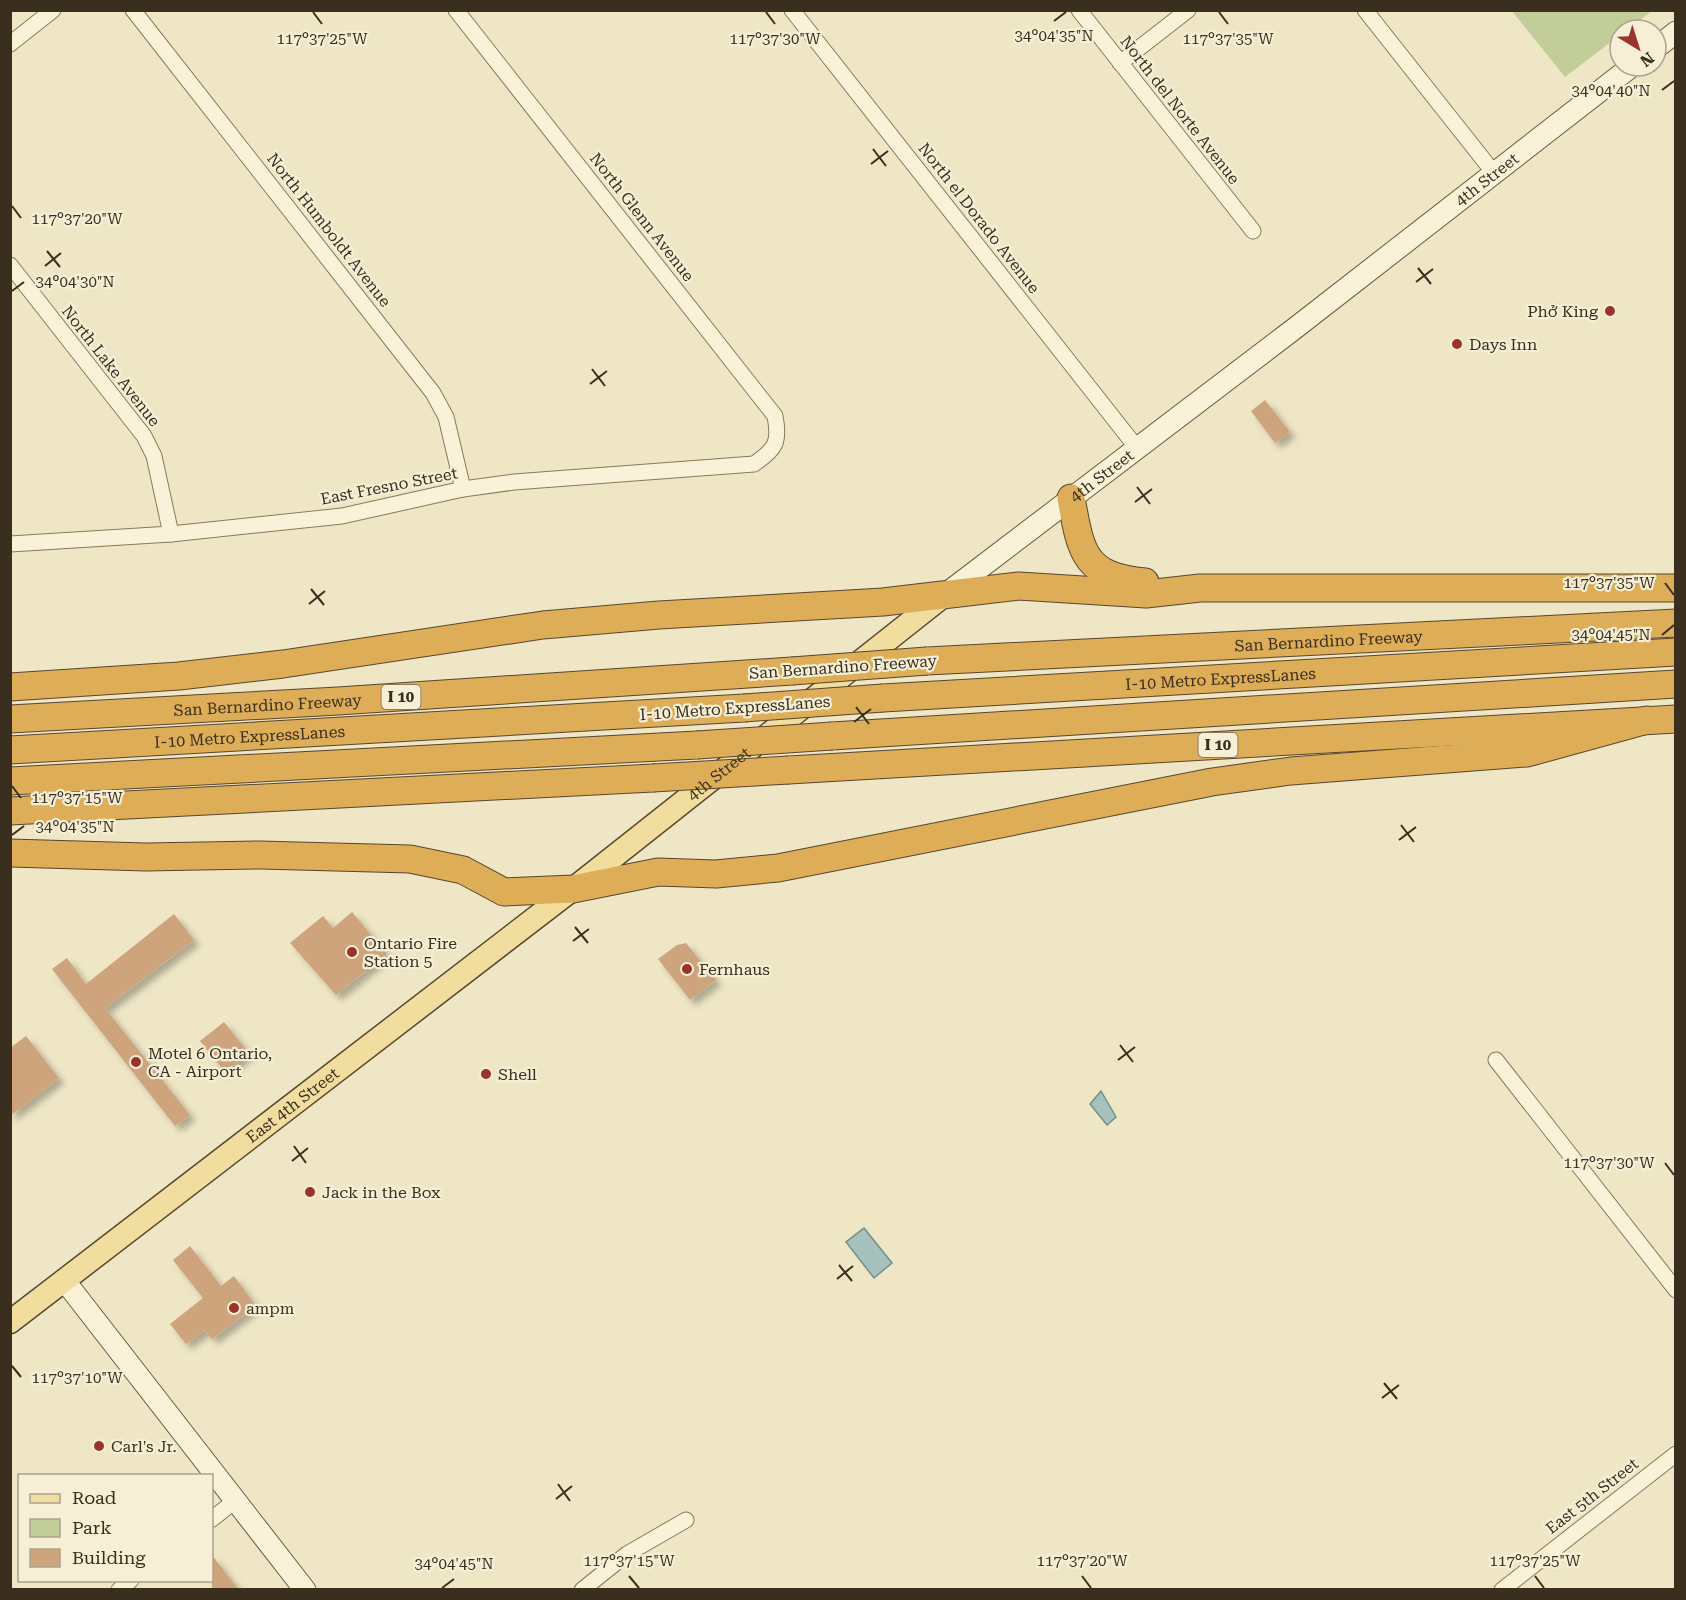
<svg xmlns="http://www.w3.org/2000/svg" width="1686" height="1600" font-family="'Roboto Serif',serif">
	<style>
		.green { fill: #c3cd99 }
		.water { fill: #a7c2bc; stroke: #6d918b; stroke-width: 1.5 }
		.building { fill: #cda47b; filter: url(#shadow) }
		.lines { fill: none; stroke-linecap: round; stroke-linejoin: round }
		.street-casing { stroke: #8a785b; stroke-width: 17 }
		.secondary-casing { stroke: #6c593e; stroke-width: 23 }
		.primary-casing { stroke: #58452f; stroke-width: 25 }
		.highway-casing { stroke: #58452f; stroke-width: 29 }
		.street { stroke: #f9f2d9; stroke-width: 15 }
		.secondary { stroke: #f9f2d9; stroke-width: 21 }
		.primary { stroke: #f1de9e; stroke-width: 22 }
		.highway { stroke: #ddad57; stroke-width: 27 }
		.highway-bridge-casing { stroke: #58452f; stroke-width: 29; stroke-linecap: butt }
		.highway-bridge { stroke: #ddad57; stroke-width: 27 }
		.ticks { fill: none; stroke: #3a2e1f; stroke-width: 2 }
		.poi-dot { fill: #99332b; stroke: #f6efd5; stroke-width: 2 }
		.labels { text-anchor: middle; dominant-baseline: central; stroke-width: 4.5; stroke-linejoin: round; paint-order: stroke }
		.shield { fill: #f6efd5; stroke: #726856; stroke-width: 1.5 }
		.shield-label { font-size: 15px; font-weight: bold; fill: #3a2e1f }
		.street-label { font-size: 16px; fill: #3a2e1f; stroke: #f6efd5 }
		.poi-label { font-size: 16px; fill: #3a2e1f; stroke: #f6efd5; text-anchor: start }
		.ticks-label { font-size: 15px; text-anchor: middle; fill: #3a2e1f; stroke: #f6efd5; stroke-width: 4.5; stroke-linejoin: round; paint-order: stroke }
	</style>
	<defs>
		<filter id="shadow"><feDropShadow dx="5.5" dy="5.5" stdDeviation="3" flood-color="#0004"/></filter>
	</defs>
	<rect width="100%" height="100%" fill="#efe6c5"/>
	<path class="green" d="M1512,11H1652L1626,30H1620V35L1565,77Z"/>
	<g class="water">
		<path d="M1101,1091L1116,1117L1107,1125L1090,1104Z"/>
		<path d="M864,1228L892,1263L874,1278L846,1242Z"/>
	</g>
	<g class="building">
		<path d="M1265,400L1290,432L1275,443L1251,411Z"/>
		<path d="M352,912L387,954L336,995L290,943L323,916L333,928Z"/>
		<path d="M174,914L194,940L105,1008L190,1115L175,1126L52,969L67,958L86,984Z"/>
		<path d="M686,943L716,980L690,1000L658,959L677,945Z"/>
		<path d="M224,1022L249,1053L225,1072L200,1041Z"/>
		<path d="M26,1036L59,1078L10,1116V1048Z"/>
		<path d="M190,1246L221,1286L234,1276L256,1306L212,1339L205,1330L186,1344L170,1324L203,1298L173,1260Z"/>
		<path d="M212,1555L239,1590H212Z"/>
	</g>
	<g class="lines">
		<g class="street-casing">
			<g id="street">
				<path d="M133,10L433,393L446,417L463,489"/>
				<path d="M792,10L1137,448"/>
				<path d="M1079,10L1253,231"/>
				<path d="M1365,10L1494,173"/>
				<path d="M10,44L53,10"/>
				<path d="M1120,63L1188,10"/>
				<path d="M10,265L144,436L154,456L171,534"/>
				<path d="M10,544L171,534L342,516L463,489L514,482L754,464C776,449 780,442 775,416L456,10"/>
				<path d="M1496,1060L1676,1290"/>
				<path d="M212,1519L236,1500"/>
				<path d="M119,1590L131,1580"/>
				<path d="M582,1590L627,1554L686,1520"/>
				<path d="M1502,1590L1676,1454"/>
			</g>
		</g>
		<g class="secondary-casing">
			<g id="secondary">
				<path d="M1656,48L1676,32"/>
				<path id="s1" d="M947,593L1294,329L1632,66"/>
				<path d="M64,1280L305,1590"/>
			</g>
		</g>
		<g class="primary-casing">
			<g id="primary">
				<path id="s2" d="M10,1322L573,889L947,593"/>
			</g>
		</g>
		<g class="highway-casing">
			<g id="highway">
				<path d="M1071,498C1081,552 1083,576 1145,582"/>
				<path id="s3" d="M927,661L1676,623"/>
				<path d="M10,687L179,676L283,664L543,625L659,615L883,602L1019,586L1146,594L1200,588H1676"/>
				<path id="s4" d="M883,698L1676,652"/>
				<path id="s5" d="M10,719L338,701L792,671"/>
				<path d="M832,736L1676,684"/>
				<path id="s6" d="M10,750L744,708"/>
				<path d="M789,770L1676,719"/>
				<path d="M10,781L697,745"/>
				<path d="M10,811L653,778"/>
				<path d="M10,853L146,857L260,855L410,859L463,870L504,892L573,889L658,872L716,874L778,868L1212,782L1291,771L1527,753L1647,720"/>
			</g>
		</g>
		<use href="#street" class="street"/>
		<use href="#secondary" class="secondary"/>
		<use href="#primary" class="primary"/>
		<use href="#highway" class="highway"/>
		<g class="highway-bridge-casing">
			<g id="highway-bridge">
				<path d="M792,671L927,661"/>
				<path d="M744,708L883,698"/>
				<path d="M697,745L832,736"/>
				<path d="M653,778L789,770"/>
			</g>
		</g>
		<use href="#highway-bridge" class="highway-bridge"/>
	</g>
	<path class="ticks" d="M313,12L322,24M766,12L775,24M1219,12L1228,24M1054,21L1066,12M1662,90L1674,81M873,149L886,166M871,164L888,151M12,206L21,218M47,251L60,267M45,266L61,253M1418,268L1431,284M1416,282L1433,269M12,291L24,282M592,369L605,386M590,384L607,371M1137,487L1150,504M1135,502L1152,489M1665,583L1674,595M311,589L324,605M309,604L325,591M1662,635L1674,625M856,707L869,724M854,722L871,709M12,786L21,798M1401,825L1414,842M12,835L24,826M1399,840L1416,827M575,927L588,943M573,941L589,929M1120,1045L1133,1062M1118,1060L1135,1047M294,1146L306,1163M292,1161L308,1148M1665,1163L1674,1175M839,1265L852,1281M837,1279L853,1266M12,1366L21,1377M1384,1383L1397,1399M1382,1398L1399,1385M558,1484L570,1501M556,1499L572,1486M629,1576L639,1588M1082,1576L1091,1588M1535,1576L1544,1588M442,1588L454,1579"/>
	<g class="poi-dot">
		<circle cx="1610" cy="311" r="6"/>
		<circle cx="1457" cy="344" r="6"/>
		<circle cx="352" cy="952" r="6"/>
		<circle cx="687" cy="969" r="6"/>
		<circle cx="136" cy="1062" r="6"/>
		<circle cx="486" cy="1074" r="6"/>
		<circle cx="310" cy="1192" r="6"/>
		<circle cx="234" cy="1308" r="6"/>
		<circle cx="99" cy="1446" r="6"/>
	</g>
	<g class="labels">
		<g class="shield">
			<rect x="381.5" y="685" width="39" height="24" rx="4.5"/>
			<rect x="1198.5" y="733" width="39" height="24" rx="4.5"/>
		</g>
		<g class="shield-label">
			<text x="401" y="697">I 10</text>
			<text x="1218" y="745">I 10</text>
		</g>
		<g class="street-label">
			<text transform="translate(1180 110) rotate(52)">North del Norte Avenue</text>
			<text stroke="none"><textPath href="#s1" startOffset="680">4th Street</textPath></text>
			<text transform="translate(642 217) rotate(52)">North Glenn Avenue</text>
			<text transform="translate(979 218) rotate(52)">North el Dorado Avenue</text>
			<text transform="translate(329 230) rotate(52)">North Humboldt Avenue</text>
			<text transform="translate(111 366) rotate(52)">North Lake Avenue</text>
			<text stroke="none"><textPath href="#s1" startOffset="194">4th Street</textPath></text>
			<text transform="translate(389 486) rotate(-11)">East Fresno Street</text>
			<text stroke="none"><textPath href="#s3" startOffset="402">San Bernardino Freeway</textPath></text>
			<text transform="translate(843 667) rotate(-4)">San Bernardino Freeway</text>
			<text stroke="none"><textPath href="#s4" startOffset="338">I-10 Metro ExpressLanes</textPath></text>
			<text stroke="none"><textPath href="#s5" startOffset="258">San Bernardino Freeway</textPath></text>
			<text transform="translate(735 708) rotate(-4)">I-10 Metro ExpressLanes</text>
			<text stroke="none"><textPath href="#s6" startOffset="240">I-10 Metro ExpressLanes</textPath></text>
			<text stroke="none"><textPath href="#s2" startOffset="896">4th Street</textPath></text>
			<text stroke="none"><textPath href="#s2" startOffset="356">East 4th Street</textPath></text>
			<text transform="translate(1592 1496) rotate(-38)">East 5th Street</text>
		</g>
		<g class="poi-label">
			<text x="1598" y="311" text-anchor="end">Phở King</text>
			<text x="1469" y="344">Days Inn</text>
			<text x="364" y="943">Ontario Fire<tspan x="364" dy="18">Station 5</tspan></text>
			<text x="699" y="969">Fernhaus</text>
			<text x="148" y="1053">Motel 6 Ontario,<tspan x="148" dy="18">CA - Airport</tspan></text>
			<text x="498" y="1074">Shell</text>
			<text x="322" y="1192">Jack in the Box</text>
			<text x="246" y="1308">ampm</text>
			<text x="111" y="1446">Carl's Jr.</text>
		</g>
	</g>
	<g class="ticks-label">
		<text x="1054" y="41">34°04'35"N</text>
		<text x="322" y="44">117°37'25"W</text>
		<text x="775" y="44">117°37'30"W</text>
		<text x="1228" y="44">117°37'35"W</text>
		<text x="1611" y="96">34°04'40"N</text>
		<text x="77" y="224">117°37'20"W</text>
		<text x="75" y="287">34°04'30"N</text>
		<text x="1609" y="588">117°37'35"W</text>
		<text x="1611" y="640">34°04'45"N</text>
		<text x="77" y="803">117°37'15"W</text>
		<text x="75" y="832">34°04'35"N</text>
		<text x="1609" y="1168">117°37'30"W</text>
		<text x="77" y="1383">117°37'10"W</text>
		<text x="629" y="1566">117°37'15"W</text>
		<text x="1082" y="1566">117°37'20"W</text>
		<text x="1535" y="1566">117°37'25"W</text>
		<text x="454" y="1569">34°04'45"N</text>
	</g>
	<rect width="1686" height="1600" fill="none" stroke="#3a2e1f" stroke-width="24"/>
	<rect x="18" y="1474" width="195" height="108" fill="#f6efd5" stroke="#aba28c" stroke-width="1.5"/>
	<rect x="30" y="1494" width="30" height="9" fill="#f1de9e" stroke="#aba28c" stroke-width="1.5"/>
	<text x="72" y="1504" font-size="18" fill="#3a2e1f">Road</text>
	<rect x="30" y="1519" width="30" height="18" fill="#c3cd99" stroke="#aba28c" stroke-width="1.5"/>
	<text x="72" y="1534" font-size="18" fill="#3a2e1f">Park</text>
	<rect x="30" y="1549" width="30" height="18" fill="#cda47b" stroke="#aba28c" stroke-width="1.5"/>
	<text x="72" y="1564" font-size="18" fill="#3a2e1f">Building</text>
	<g transform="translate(1638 48) rotate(142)"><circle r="28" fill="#f6efd5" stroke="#aba28c" stroke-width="1.5"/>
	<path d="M0-4.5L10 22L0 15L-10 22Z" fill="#99332b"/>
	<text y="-9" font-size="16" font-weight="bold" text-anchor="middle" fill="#3a2e1f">N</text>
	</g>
</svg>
